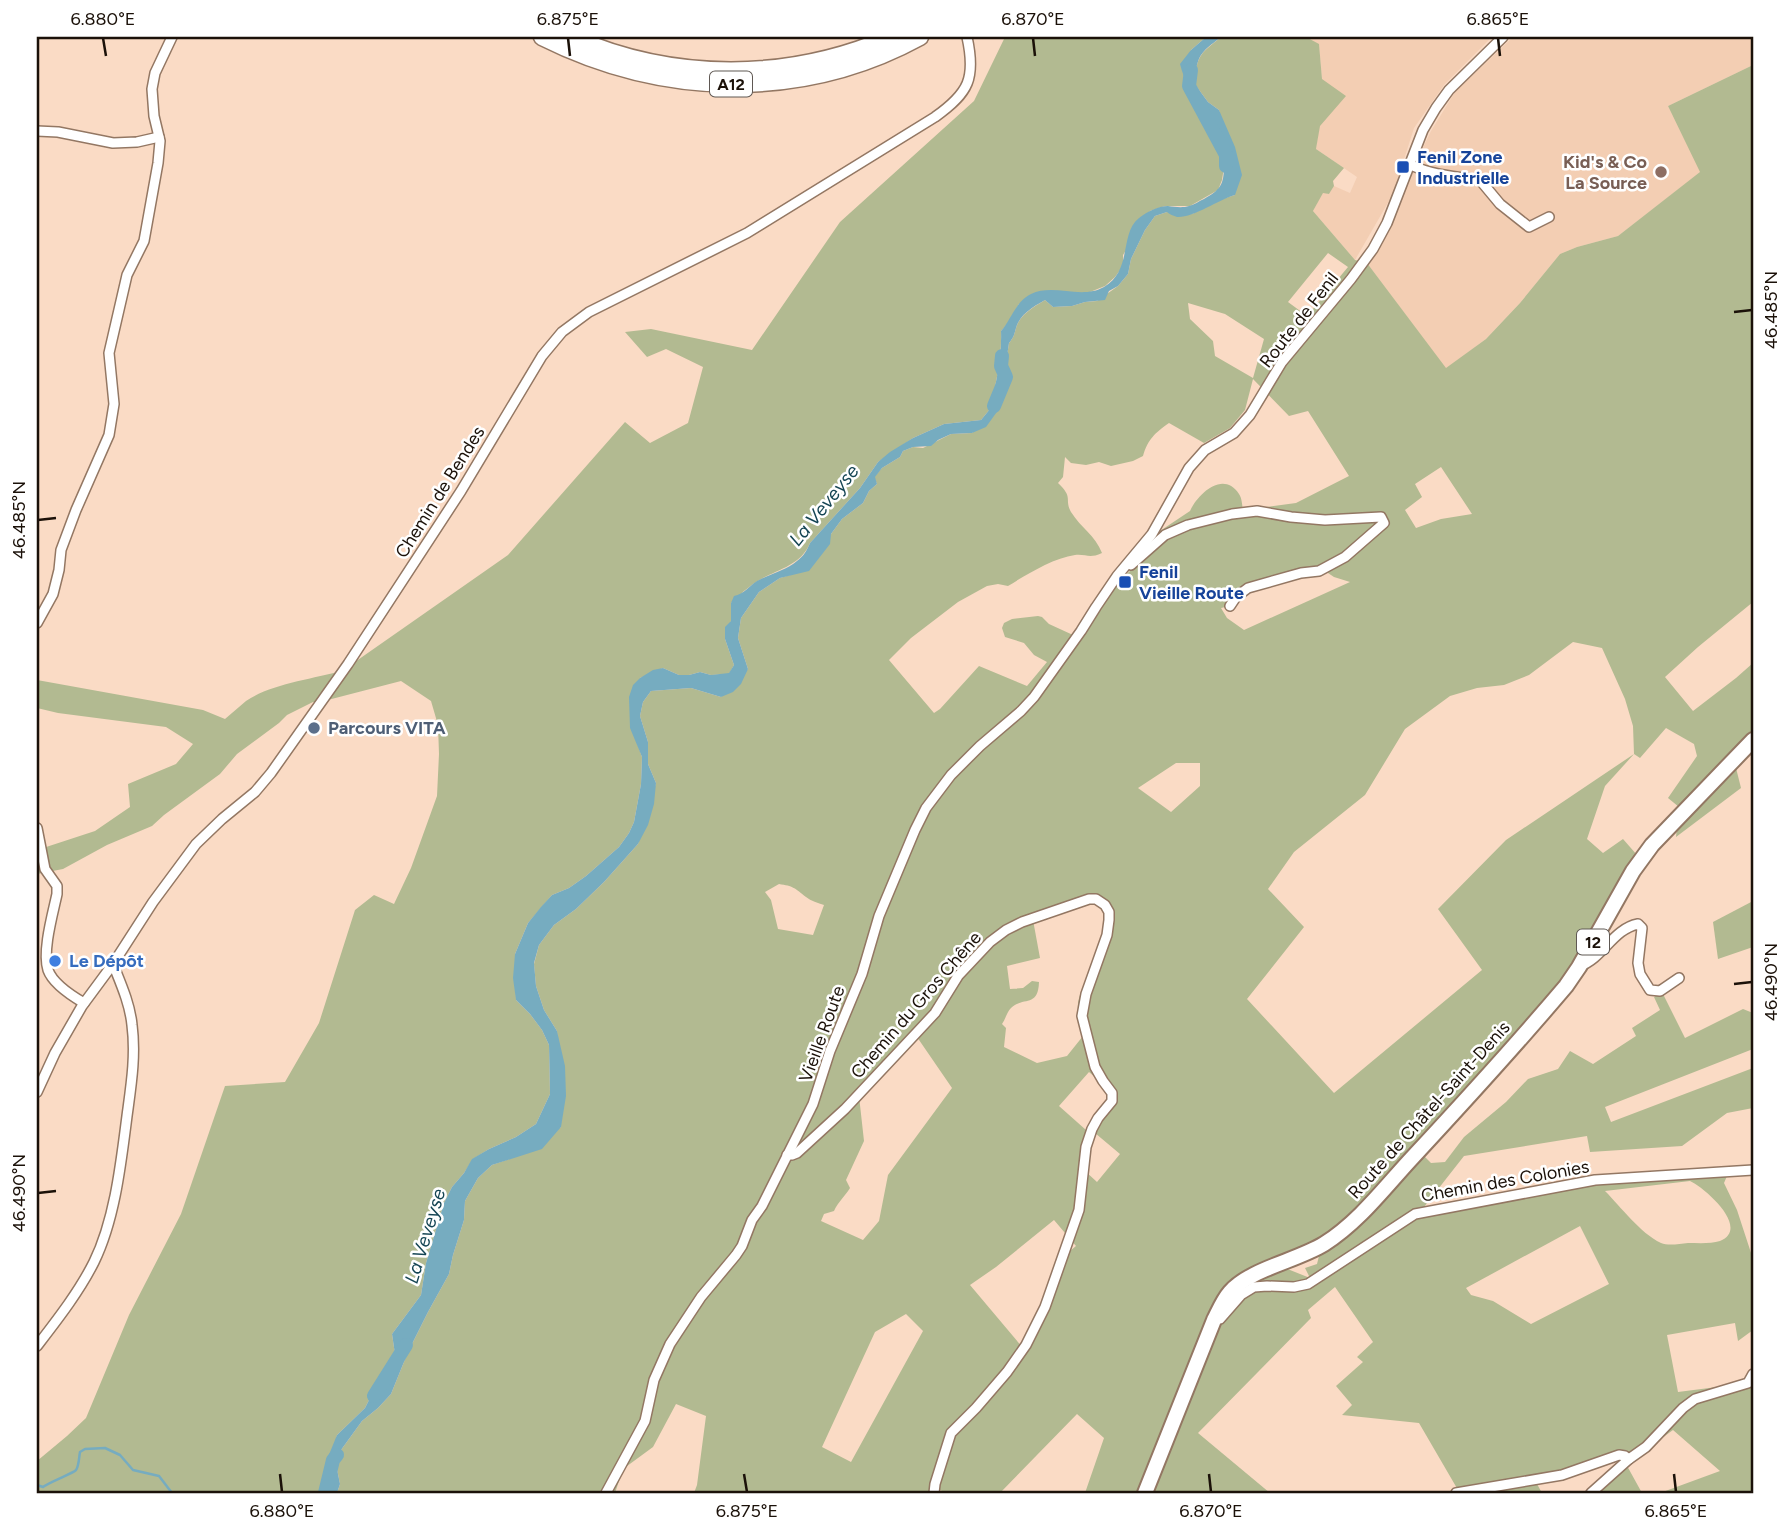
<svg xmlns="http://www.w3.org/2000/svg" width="1790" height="1530" font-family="Figtree,sans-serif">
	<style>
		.built { fill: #f3ceb3 }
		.green { fill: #b2ba91; fill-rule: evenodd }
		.water { fill: #76acc0 }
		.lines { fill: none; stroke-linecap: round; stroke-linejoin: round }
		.stream { stroke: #76acc0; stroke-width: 2.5 }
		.river { stroke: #76acc0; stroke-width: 14 }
		.street-casing { stroke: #937763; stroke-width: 12 }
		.primary-casing { stroke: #937763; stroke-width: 18 }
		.highway-casing { stroke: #937763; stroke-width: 19 }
		.street { stroke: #fff; stroke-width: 9 }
		.primary { stroke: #fff; stroke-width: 14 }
		.highway { stroke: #fff; stroke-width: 16 }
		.ticks { fill: none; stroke: #1b1109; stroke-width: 2.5 }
		.transit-dot { fill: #1a4fb4; stroke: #fff; stroke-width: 2.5 }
		.education-dot { fill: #8d6e63; stroke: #fff; stroke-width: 2.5 }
		.service-dot { fill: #5c6f8a; stroke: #fff; stroke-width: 2.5 }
		.shop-dot { fill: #3f7fe0; stroke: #fff; stroke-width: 2.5 }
		.labels { text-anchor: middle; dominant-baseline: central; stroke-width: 5; stroke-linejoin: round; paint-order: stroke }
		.shield { fill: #fff; stroke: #5f5853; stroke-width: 2 }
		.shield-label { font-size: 16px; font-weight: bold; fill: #1b1109 }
		.transit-label { font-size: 18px; font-weight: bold; fill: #164399; stroke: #fff; text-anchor: start }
		.education-label { font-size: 18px; font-weight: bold; fill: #785e54; stroke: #fff; text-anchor: end }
		.street-label { font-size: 18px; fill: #1b1109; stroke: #fff }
		.service-label { font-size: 18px; font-weight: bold; fill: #4e5e75; stroke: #fff; text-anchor: start }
		.shop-label { font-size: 18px; font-weight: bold; fill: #366cbe; stroke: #fff; text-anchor: start }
		.water-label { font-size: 19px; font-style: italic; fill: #154554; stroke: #fff }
		.neatline { fill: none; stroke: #1b1109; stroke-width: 2.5 }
		.ticks-label { font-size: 18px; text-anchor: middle; fill: #1b1109 }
	</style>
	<rect width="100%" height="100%" fill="#fadbc5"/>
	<g class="built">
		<path d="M1306,37H1492L1444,85L1414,128L1393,194L1355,260L1313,211L1323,192L1329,194L1334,186L1350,193L1357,177L1316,149L1319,126L1322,79L1319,45Z"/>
		<path d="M1513,37H1753V65L1668,106L1701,172L1618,236L1577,247L1560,254L1520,303L1486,339L1446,369L1367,263L1431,131L1455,92Z"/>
	</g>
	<g class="green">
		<path d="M1005,37H1206L1191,50L1184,76L1199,105L1214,126L1222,144L1224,167L1222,180L1218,190L1190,206H1165L1150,211L1123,255V266L1115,277L1105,286L1090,292L1019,304L1009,322L1001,331C1002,358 996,383 990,409L981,420L944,424L913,438L878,462L860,488L810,543C799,570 768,570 748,588C742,592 737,598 731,603V621L725,639L734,665L729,674L711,675L700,672L689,675H679L663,668L640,678L637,743L642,757L641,784L634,822L629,833L619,847L586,876L569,888L552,895L528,923L515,954L516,1000L530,1014L542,1030L549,1045L550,1094L536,1124L516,1137L489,1149L473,1159L464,1173L452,1187L444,1203L426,1263L421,1295L392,1334L396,1361L380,1385L375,1388L365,1408L337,1435L325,1493H37V1461L67,1436L86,1418L129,1315L181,1214L225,1086L285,1082L319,1023L355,910L374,895L394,904L411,868L437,796L439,754L438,725L431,701L401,681L320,702H313L287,715L279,723L237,754L220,774L164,815L152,826L107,845L63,869L37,874V850L95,831L130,807L128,784L176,764L193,744L166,727L58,713L37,708V680L203,710L225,719C232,713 239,707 246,701C271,684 312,679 342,671L508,555L625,422L650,443L688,423L703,367L666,349L647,357L625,332L651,329L752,350L840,222L974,101Z"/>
		<path d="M1221,37H1306L1319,44L1322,79L1346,96L1320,126L1316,149L1344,168L1333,181L1334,186L1329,194L1323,193L1313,211L1355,260L1367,263L1446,368L1486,339L1520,303L1560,254L1577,247L1618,236L1700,172L1668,106L1753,65V602L1698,647L1665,677L1693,711L1736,678L1753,663V744L1736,768L1741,788L1676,837L1679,807L1668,798L1697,756L1694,744L1666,728L1640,758L1634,754L1605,786L1587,839L1603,853L1623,839L1637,855L1560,985L1484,1072L1402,1159L1352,1214L1303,1250L1235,1276L1217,1297L1141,1493H1085L1104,1438L1077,1414L1000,1493H947L937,1489L933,1493H694L697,1485L706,1416L676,1404L653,1447L623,1469L615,1493H337L340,1484L336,1464L341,1450L362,1421L378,1408L391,1394L408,1352L428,1312L449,1274L453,1255L464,1220L465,1201L478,1178L492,1165L512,1158L561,1127L557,1031L544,1010L536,986L534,964L539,945L554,925L576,909L604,882L638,844L656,783L648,764V742L640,716L643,702L651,691L691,688L721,697L748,669L738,638L741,618L759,592L780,578L790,575L831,534L842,519L863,503L869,491L877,484L874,477L882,468L900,457L903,451L913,447L923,448L951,434L972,433L999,409L1009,343C1014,337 1014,335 1016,328C1020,314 1034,307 1045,300L1053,307L1072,306L1085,302L1097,301L1118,286L1128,274L1131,259L1145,230L1155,216L1167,212L1192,214L1222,199L1235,195L1219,110L1208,102L1194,83C1198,54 1199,55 1221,37ZM1328,253L1348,267L1307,316L1288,302ZM1188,303L1225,314L1264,339L1253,378L1215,356L1213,341L1190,319ZM1253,379L1289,416L1308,411L1349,476L1296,503L1243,510C1242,505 1242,498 1239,494C1223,470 1198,494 1190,511L1157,533L1139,563L1112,587L1089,619L1073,635L1049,624L1042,617L1038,616L1012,619L1004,623L1002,628L1005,637L1024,643L1034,655L1047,662L1027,686L979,666L940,709L934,713L889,660L911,638L958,602L987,586L998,584L1008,586C1026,575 1053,558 1075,555C1087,554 1089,559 1102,553C1095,535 1081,528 1071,512C1064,499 1074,498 1058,483L1063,477L1065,457L1071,463L1086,465L1099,462L1111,466L1133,461L1143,456C1148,439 1155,433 1169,423L1204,443L1230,428L1245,410ZM1441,467L1472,514L1441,519L1416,528L1405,510L1422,497L1415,484ZM1325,571L1334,577L1350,582L1244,630L1227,618L1221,608L1230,606L1248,588ZM1573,642L1602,648L1625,699L1633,726L1634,754L1506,840L1438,909L1482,970L1334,1093L1247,999L1304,927L1268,889L1294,852L1365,795L1405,729L1450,696L1477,688L1504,685L1529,675ZM1176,763H1200V786L1171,812L1138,788ZM779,884C793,886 795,888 806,897C811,901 818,903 824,905L813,935L778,929L771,900L765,892ZM1094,902C1098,905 1103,908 1105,914C1111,935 1082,980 1078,1003C1077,1014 1081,1026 1083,1036L1067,1056L1037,1063L1004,1047L1006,1028L1002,1024C1005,1020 1007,1012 1011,1008C1024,996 1038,1008 1039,982L1032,981L1023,988L1010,989L1007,966L1040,958L1033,920ZM917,1037L952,1088L888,1175L879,1221L863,1240L821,1221L824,1214L834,1211C838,1202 845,1196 850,1188L846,1180L864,1141L858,1087L902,1041ZM1089,1072L1117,1096L1086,1130L1059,1106ZM1095,1133L1120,1154L1097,1182L1085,1171ZM1054,1220L1076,1246L1058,1261L1045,1305L1023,1348L970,1285L996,1267ZM906,1314L923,1331L851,1462L822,1447L875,1332Z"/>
		<path d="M1753,901V947L1718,959L1713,922Z"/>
		<path d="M1662,992L1685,1038L1743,1009L1753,1013V1049L1605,1107L1611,1122L1753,1068V1108L1727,1113L1682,1146L1590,1152L1587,1136L1464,1156L1424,1207L1598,1176H1727L1724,1183L1737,1210L1753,1259V1330L1738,1341L1735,1323L1667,1335L1678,1392L1748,1383L1753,1385V1493H1660L1720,1471L1673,1430L1626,1464L1642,1493H1593L1626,1465L1623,1458L1537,1484L1542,1493H1453L1458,1490L1419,1423L1342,1415L1352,1405L1336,1386L1363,1362L1357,1357L1373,1342L1335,1287L1308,1310L1311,1318L1198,1433L1270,1493H1151L1228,1302L1246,1285L1285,1268L1310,1278L1305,1268L1317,1264L1319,1256C1362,1226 1389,1194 1423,1155L1431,1163L1445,1162L1464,1137L1506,1102L1528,1079L1558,1069L1570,1051L1593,1064L1636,1036L1632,1028L1660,1010L1654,997ZM1690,1181C1705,1188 1751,1228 1720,1241C1711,1244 1698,1243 1688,1243C1679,1244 1668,1246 1661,1243C1640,1233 1621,1207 1605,1191ZM1580,1226L1609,1284L1531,1324L1493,1301L1471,1295L1466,1288Z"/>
	</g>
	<path class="water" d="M1206,37H1221C1199,54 1198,54 1194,83L1208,102L1219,110L1235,147L1242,175L1235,195C1218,200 1193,218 1177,217C1174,216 1169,214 1167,212L1155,216L1145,230L1131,259L1128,274L1118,286L1109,291L1105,300L1085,302L1072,306L1053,307L1045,300C1033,307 1020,314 1016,328C1014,335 1014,337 1009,343L999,409L986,427L972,433L951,434L938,440L931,446L913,447L903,451L900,457L882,468L875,477L877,484L869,491L863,503L842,519L831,534L830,544L809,571L780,578L759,592L741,618L738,638L748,669L741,684L733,692L721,697L691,688L651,691L643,702L640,716L648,742V764L656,783L654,804L648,825L638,844L604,882L576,909L554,925L539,945L534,963L536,986L544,1010L557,1031L565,1066L566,1096L561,1127L542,1149L492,1165L478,1178L465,1201L464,1220L453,1255L449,1274L428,1312L408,1352L391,1394L378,1408L362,1421L341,1450L336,1464L340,1484L337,1493H325L330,1473L326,1462L337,1435L365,1408L375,1388L380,1385L396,1361L392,1334L421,1295L426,1263L444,1203L452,1187L464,1173L472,1159L489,1149L516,1137L536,1124L550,1094L549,1045L542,1030L530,1014L516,1000L513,978L515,954L528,923L541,907L552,895L569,888L586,876L619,847L629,833L634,822L641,784L642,757L630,728L629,697L633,685L640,678L653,670L663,668L679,675H689L700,672L711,675L729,673L734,665L725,639V627L731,621V603L734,596C744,594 749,586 757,581C770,574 787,570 797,561C804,556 807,550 810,543L860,488L878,462L890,452L913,438L944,424L981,420L990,409C996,383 1002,358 1001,331C1011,320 1016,301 1031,294C1054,283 1081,300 1104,287C1133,270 1119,234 1139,218C1147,212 1158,206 1168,206C1175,207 1183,208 1189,206C1194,205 1199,201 1204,199C1220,190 1224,185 1224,166C1224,159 1224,150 1222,144C1219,131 1209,119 1201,108C1192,94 1184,80 1180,64L1191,50Z"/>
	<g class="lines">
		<path class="stream" d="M37,1485L43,1487C49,1482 74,1473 76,1470C79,1466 79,1457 80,1452L85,1449L105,1448L120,1455L133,1470L159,1476L172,1493"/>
		<g class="river">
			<path d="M1191,70L1189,86L1226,155V166"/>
			<path d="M994,406L1006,377L1001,366L1002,356"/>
			<path d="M374,1396L406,1345"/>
			<path d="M325,1493L333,1460L337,1455"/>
		</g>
		<g class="street-casing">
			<g id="street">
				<path d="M37,131L58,132L113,143L137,142L159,137"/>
				<path d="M1409,164C1430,175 1456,177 1480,180L1500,204L1529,227L1549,217"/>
				<path d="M1131,565L1165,535L1188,525L1232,514L1257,511L1291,517L1325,520L1381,517L1384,523L1345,557L1319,571L1301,573L1248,588L1236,597L1230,606"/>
				<path d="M37,623L53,594L59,570L61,550L76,510L109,435L114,404L109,353L127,275L144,241L158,163L160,141L154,116L152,89L155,73L172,37"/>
				<path d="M37,828L45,869L57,886V894C53,913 42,951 48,970C53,984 72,996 84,1003"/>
				<path d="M1580,966C1603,958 1613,929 1638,924L1642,928L1638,963L1640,974L1650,990L1660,991L1679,978"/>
				<path d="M37,1092L55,1053L82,1006L113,964L153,902L196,844L222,819L255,792L271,773L348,664L461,491L542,356L562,332L589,312L747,233L935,117C969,93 976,78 967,37"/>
				<path d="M787,1155H792L797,1153L845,1109L921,1028L935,1013L958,976L990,942L1006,930L1022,922L1089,899H1096L1105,905L1109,912V920L1107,935L1086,994L1082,1016L1095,1067L1103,1081L1112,1093V1101L1098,1118L1092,1129L1086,1147L1079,1210L1045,1307L1026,1345L1007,1372L976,1408L951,1433L935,1484L934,1493"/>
				<path d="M1216,1320L1220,1319L1241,1295L1254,1287L1267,1286L1294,1287L1308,1284L1415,1214L1595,1180L1753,1170"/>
				<path d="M37,1346C57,1320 79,1292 94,1262C115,1219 121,1163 127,1116C131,1086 136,1056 132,1025C130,1004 121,984 113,964"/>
				<path d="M606,1493L645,1421L654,1380L670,1344L701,1297L736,1255L742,1246L752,1220L762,1206L813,1104L830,1051L862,974L879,916L915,830L926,808L951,775L980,746L1021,711L1034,697L1081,631L1096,607L1117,576L1152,534L1189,468L1205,450L1234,433L1250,415L1282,362L1351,279L1373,249L1387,223L1423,130L1436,108L1449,90L1503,37"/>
				<path d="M1456,1493L1562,1475L1619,1455L1625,1456L1629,1459"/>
				<path d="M1591,1493L1629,1459L1646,1447L1683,1408L1695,1399L1748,1383L1753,1374"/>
			</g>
		</g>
		<g class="primary-casing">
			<path id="primary" d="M1145,1493L1214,1320C1219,1310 1223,1300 1230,1292C1250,1269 1296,1261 1324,1244C1359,1222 1385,1187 1412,1158C1464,1102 1516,1045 1566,986L1579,967L1633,871L1652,845L1753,740"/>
		</g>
		<g class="highway-casing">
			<g id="highway">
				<path d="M542,37C662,97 801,102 920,37"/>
				<path d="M572,37C675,82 788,81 891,37"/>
			</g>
		</g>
		<use href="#street" class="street"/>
		<use href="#primary" class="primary"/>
		<use href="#highway" class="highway"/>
	</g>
	<path class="ticks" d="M103,38L106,56M568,38L570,56M1033,38L1035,56M1498,38L1500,56M1734,312L1752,310M38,520L56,518M1734,984L1752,982M38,1193L56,1191M280,1474L282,1492M744,1474L747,1492M1209,1474L1211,1492M1674,1474L1676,1492"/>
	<g class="transit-dot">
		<rect x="1396" y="160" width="14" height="14" rx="3.5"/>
		<rect x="1118" y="575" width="14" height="14" rx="3.5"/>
	</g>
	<circle class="education-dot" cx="1661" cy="172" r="7"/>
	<circle class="service-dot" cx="314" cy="728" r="7"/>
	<circle class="shop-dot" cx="55" cy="961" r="7"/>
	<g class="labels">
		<g class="shield">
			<rect x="710" y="71.5" width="42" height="25" rx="5"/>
			<rect x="1577" y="929.5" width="32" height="25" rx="5"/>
		</g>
		<g class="shield-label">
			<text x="731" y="84">A12</text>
			<text x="1593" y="942">12</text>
		</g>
		<g class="transit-label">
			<text x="1417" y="157">Fenil Zone<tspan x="1417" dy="21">Industrielle</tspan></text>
			<text x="1139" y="572">Fenil<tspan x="1139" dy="21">Vieille Route</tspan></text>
		</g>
		<g class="education-label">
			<text x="1647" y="162">Kid's &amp; Co<tspan x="1647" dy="21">La Source</tspan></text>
		</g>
		<g class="street-label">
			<text transform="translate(1299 320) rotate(-52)">Route de Fenil</text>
			<text transform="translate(440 492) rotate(-58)">Chemin de Bendes</text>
			<text transform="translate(916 1005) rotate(-49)">Chemin du Gros Chêne</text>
			<text transform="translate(822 1034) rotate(-70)">Vieille Route</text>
			<text transform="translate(1429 1110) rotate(-48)">Route de Châtel-Saint-Denis</text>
			<text transform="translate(1505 1181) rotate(-10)">Chemin des Colonies</text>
		</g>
		<g class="service-label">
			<text x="328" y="728">Parcours VITA</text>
		</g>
		<g class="shop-label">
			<text x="69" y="961">Le Dépôt</text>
		</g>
		<g class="water-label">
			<text transform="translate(824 505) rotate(-51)">La Veveyse</text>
			<text transform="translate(425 1236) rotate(-73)">La Veveyse</text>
		</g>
	</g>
	<rect width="1790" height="1530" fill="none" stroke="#ffffff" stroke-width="77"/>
	<rect x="38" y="38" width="1714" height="1454" class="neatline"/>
	<g class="ticks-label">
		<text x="103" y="25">6.880°E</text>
		<text x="568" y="25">6.875°E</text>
		<text x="1033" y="25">6.870°E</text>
		<text x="1498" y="25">6.865°E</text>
		<text transform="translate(1771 310) rotate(-90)" y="6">46.485°N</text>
		<text transform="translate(19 520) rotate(-90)" y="6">46.485°N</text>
		<text transform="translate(1771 982) rotate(-90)" y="6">46.490°N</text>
		<text transform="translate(19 1193) rotate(-90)" y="6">46.490°N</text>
		<text x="282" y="1517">6.880°E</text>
		<text x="747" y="1517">6.875°E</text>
		<text x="1211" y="1517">6.870°E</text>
		<text x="1676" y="1517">6.865°E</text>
	</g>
</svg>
